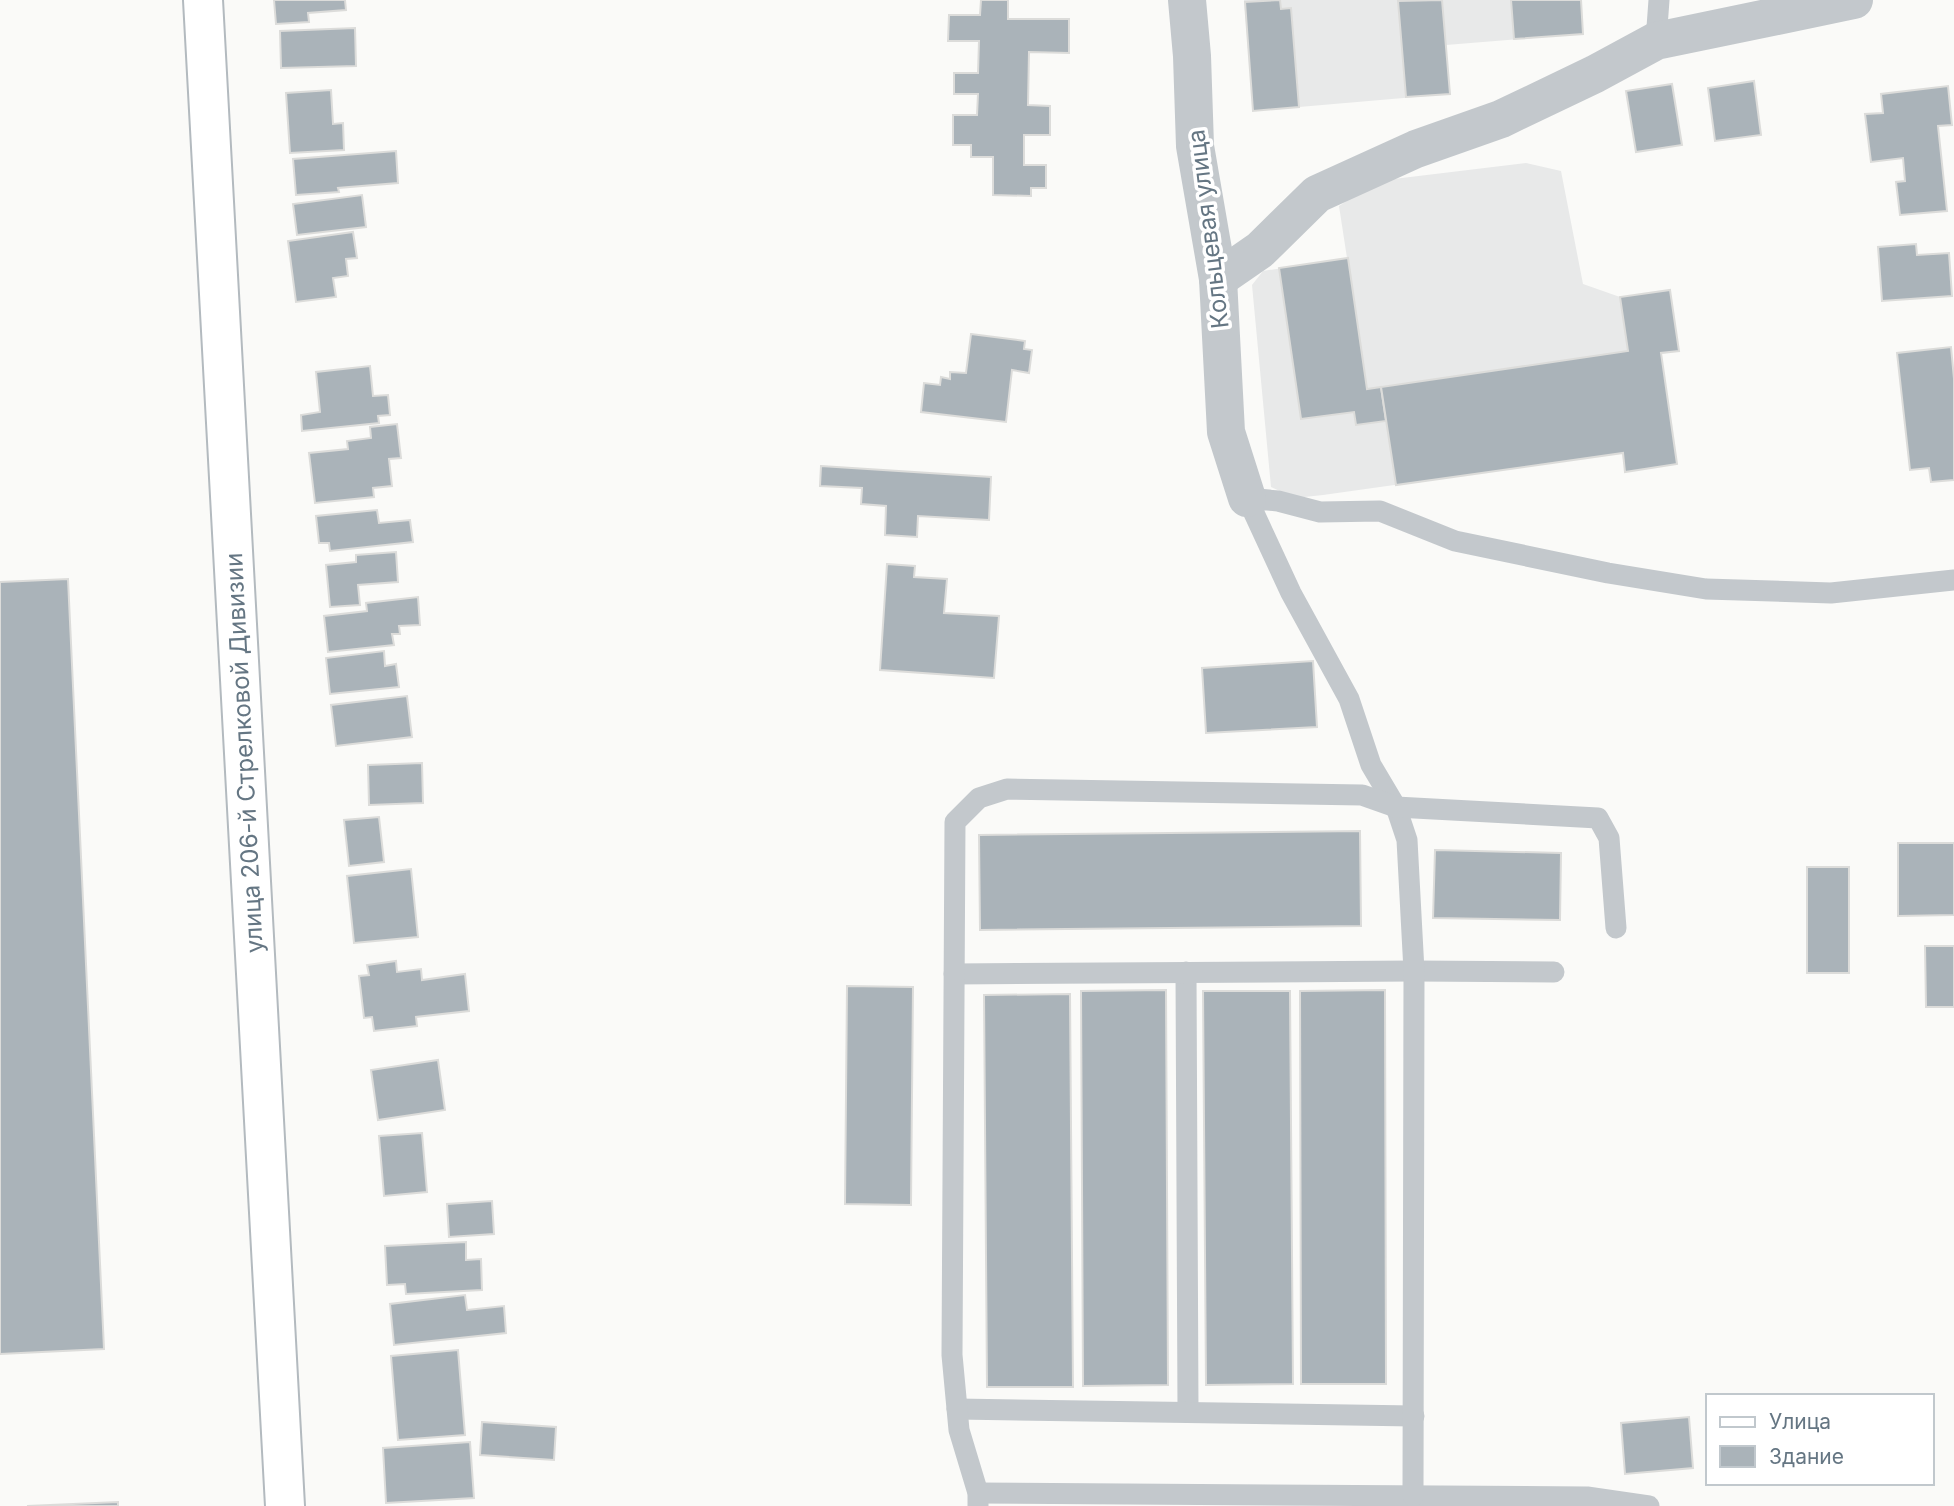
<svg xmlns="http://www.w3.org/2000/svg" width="1954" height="1506" font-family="Inter,sans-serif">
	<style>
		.built { fill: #e8e9e9 }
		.building { fill: #aab3b9; stroke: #dcdcda; stroke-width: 2 }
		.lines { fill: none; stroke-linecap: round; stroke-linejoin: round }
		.secondary-casing { stroke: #b3babf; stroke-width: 42 }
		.lane { stroke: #c3c8cc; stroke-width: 21 }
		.street { stroke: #c3c8cc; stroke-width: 38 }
		.secondary { stroke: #fff; stroke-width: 38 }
		.labels { text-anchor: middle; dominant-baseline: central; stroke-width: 7; stroke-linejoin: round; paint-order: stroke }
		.street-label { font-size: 24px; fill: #657683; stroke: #fff }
	</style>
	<rect width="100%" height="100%" fill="#fafaf8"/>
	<g class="built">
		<path d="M1244,0H1581L1583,34L1446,45L1450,94L1253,111Z"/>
		<path d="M1526,163L1561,171L1583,284L1620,297L1670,290L1679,351L1661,354L1677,464L1625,472L1622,453L1323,495L1295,498L1271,487L1252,285L1263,271L1347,258L1339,206L1377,181Z"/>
	</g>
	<g class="building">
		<path d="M274,0H345L346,10L308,13L309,22L276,24Z"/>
		<path d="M981,0H1008V19H1069V53L1029,52L1028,105L1050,106V135H1024V165H1046V188H1031V196L993,195V157H971V145H953V115H977L978,94H954V73H978L979,41H948L949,15H980Z"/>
		<path d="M1280,0L1281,9L1291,8L1299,107L1253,111L1245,2Z"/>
		<path d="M1442,0L1450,94L1406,97L1398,1Z"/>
		<path d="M1511,0H1581L1583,34L1514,39Z"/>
		<path d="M355,28L356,66L281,68L280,31Z"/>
		<path d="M1754,81L1761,135L1715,141L1708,88Z"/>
		<path d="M1672,84L1682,145L1636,152L1626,91Z"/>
		<path d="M1948,86L1952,125L1938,126L1947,211L1900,215L1896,182L1905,181L1903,158L1871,162L1865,114L1883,113L1881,94Z"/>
		<path d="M331,90L333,124L343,123L344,150L290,153L286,93Z"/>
		<path d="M396,151L398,183L338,188L339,192L296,195L293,159Z"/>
		<path d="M362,195L366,227L297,235L293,204Z"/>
		<path d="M353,232L357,258L346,259L348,276L333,278L336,297L296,302L288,241Z"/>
		<path d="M1916,244L1917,255L1949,253L1952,296L1882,301L1878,247Z"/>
		<path d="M1348,258L1367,389L1381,387L1386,421L1356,425L1354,412L1301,419L1279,268Z"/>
		<path d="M1670,290L1679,351L1661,353L1677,464L1625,472L1623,453L1396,485L1381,387L1628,351L1620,297Z"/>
		<path d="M971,334L1025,341L1024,349L1032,350L1029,373L1012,370L1006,422L921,412L924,383L940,385L941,377L950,379V372L966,373Z"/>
		<path d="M1951,347L1954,379V480L1931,482L1929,468L1910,470L1897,353Z"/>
		<path d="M370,366L373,396L388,395L390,415L378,416L379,423L302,431L301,415L320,412L316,372Z"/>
		<path d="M397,424L401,458L389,459L392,486L373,488L374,497L315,503L309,453L348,449L347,441L371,438L370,427Z"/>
		<path d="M821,466L991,477L989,520L918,516L917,537L885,535L886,506L861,504L862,488L820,486Z"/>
		<path d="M377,510L379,523L410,520L413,542L330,551L329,543H319L316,516Z"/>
		<path d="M396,552L398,582L358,585L360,605L330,607L326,565L356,562V555Z"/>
		<path d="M887,564L915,566L914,577L947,579L944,613L999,616L994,678L880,670Z"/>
		<path d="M68,579L104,1349L0,1354V582Z"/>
		<path d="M418,597L420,625L399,626L400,634H392L394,645L328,652L324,616L367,611L366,603Z"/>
		<path d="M384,651L385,666L396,664L399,687L330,694L326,658Z"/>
		<path d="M1313,661L1317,727L1206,733L1202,668Z"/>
		<path d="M407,696L412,737L336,746L331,705Z"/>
		<path d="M422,763L423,803L369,805L368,765Z"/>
		<path d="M379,817L384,862L349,866L344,820Z"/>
		<path d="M1360,831L1361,926L980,930L979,835Z"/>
		<path d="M1898,843H1954V915L1898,916Z"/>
		<path d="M1435,850L1561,853L1560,920L1433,918Z"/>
		<rect x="1807" y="867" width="42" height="106"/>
		<path d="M411,869L418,937L354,943L347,876Z"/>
		<path d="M1925,946H1954V1007H1926Z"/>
		<path d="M396,961L397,972L421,969L422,980L465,974L469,1011L416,1017L417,1026L374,1031L372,1017L364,1018L359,976L369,975L367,965Z"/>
		<path d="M847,986L913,987L911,1205L845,1204Z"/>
		<path d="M1166,990L1168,1385L1083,1386L1081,991Z"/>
		<path d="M1385,990L1386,1384H1301L1300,991Z"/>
		<path d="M1203,991H1290L1293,1384L1206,1385Z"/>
		<path d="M1070,994L1073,1387H987L984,995Z"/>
		<path d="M438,1060L445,1110L378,1120L371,1070Z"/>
		<path d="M422,1133L427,1192L384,1196L379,1136Z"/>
		<path d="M492,1201L494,1234L449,1237L447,1204Z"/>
		<path d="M466,1242V1260L481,1259L482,1290L406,1294L405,1284L387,1285L385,1246Z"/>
		<path d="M465,1295L467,1310L504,1306L506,1333L394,1345L390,1304Z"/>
		<path d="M458,1350L465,1435L398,1440L391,1356Z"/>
		<path d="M1689,1417L1693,1468L1625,1474L1621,1423Z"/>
		<path d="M482,1422L556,1427L554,1460L480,1455Z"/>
		<path d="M470,1442L474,1498L386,1503L383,1448Z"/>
		<path d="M118,1502V1506H27Z"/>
	</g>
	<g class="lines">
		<g class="secondary-casing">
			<path id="secondary" d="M203,0L285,1506"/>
		</g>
		<g class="lane">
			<path d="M1656,41L1659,0"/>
			<path d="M1186,972L1188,1411"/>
			<path d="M954,974L1414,971L1554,972"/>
			<path d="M957,1409L1414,1416"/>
			<path d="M978,1493L1587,1497L1649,1506"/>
			<path d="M1413,1496L1414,971L1407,840L1396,807L1371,765L1349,699L1291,593L1247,498L1278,501L1320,512L1380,511L1455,541L1608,573L1706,589L1831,593L1954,580"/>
			<path d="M978,1506V1493L959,1430L952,1355L955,822L979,798L1007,789L1362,795L1396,807L1598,818L1609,838L1616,928"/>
		</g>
		<g class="street">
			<path d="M1187,0L1192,56L1195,146L1218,279L1226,432L1247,498"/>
			<path d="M1218,279L1260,250L1317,194L1416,149L1501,119L1595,74L1656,41L1854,0"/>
		</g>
		<use href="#secondary" class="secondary"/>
	</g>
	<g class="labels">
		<g class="street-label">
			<text transform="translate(1208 229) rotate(-97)">Кольцевая улица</text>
			<text transform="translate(244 753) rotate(-93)">улица 206-й Стрелковой Дивизии</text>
		</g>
	</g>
	<rect x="1706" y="1394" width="228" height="91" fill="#ffffff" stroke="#c1c8cd" stroke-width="2"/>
	<rect x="1720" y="1417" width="35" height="10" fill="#ffffff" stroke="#c1c8cd" stroke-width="2"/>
	<text x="1769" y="1429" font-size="21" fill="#657683">Улица</text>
	<rect x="1720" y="1446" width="35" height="21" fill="#aab3b9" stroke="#c1c8cd" stroke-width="2"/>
	<text x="1769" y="1464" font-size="21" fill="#657683">Здание</text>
</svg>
